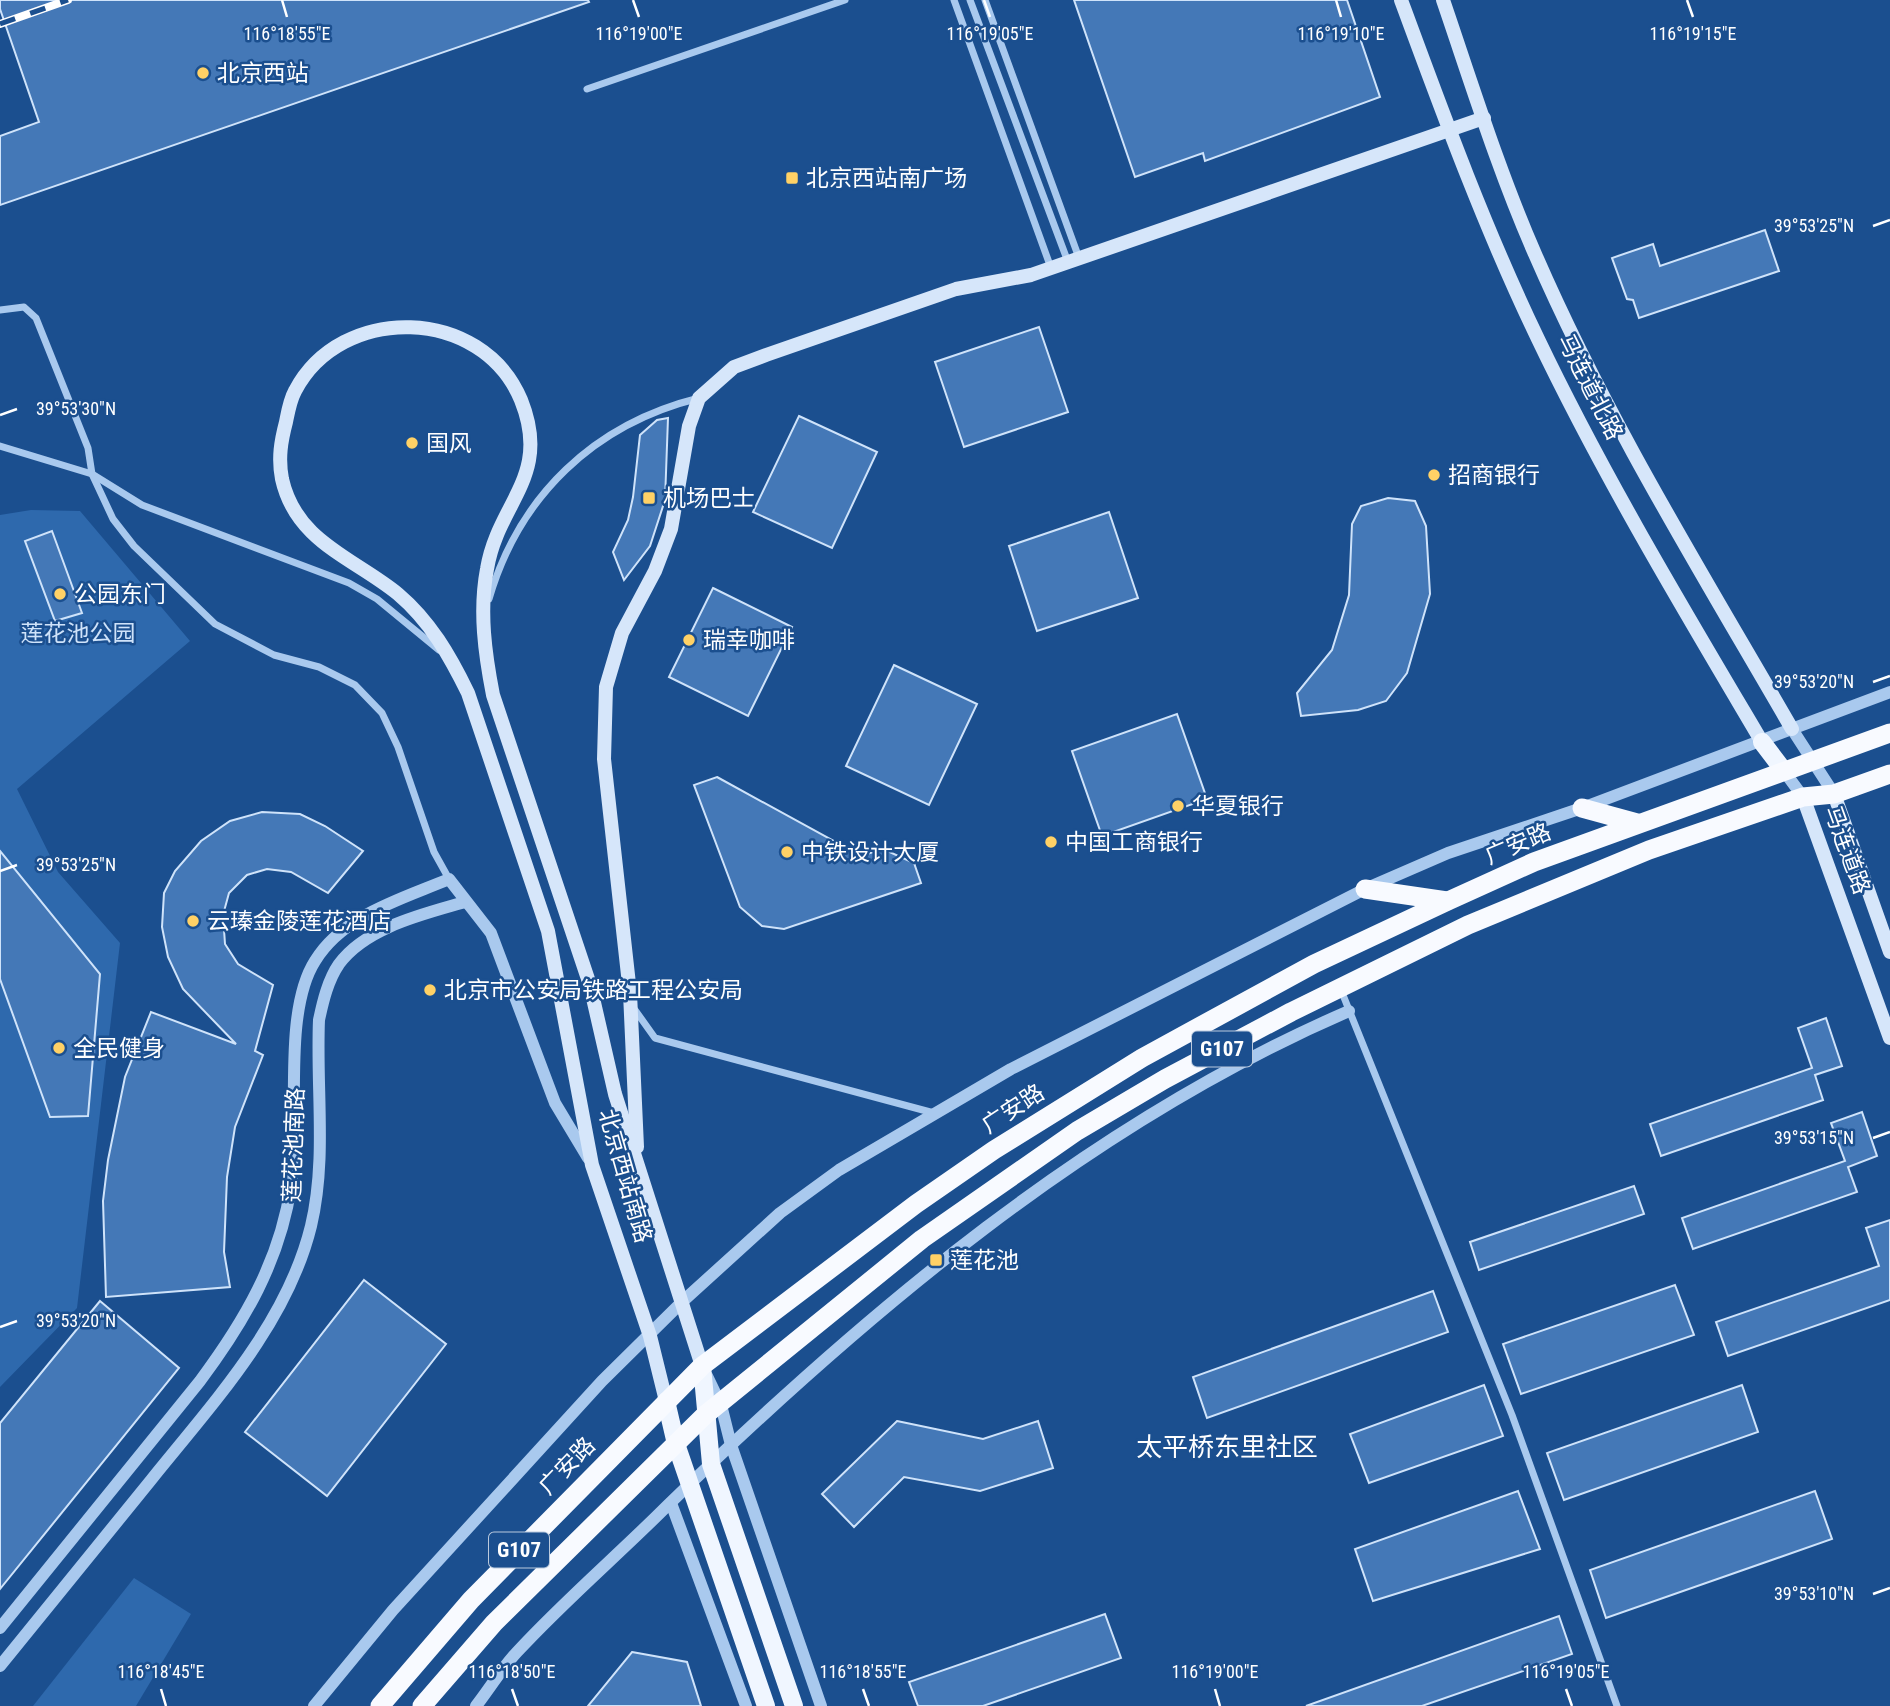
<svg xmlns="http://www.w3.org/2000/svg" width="1890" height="1706" font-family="'Roboto Condensed','Noto Sans SC',sans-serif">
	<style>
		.green { fill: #2e69ad }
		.building { fill: #4478b7; stroke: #cfe3fa; stroke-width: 2 }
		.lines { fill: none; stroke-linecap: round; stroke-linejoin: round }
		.minor { stroke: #a9c9ee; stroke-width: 7 }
		.tertiary { stroke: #a9c9ee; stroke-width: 12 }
		.secondary { stroke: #d6e6fa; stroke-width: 14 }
		.primary { stroke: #f0f6ff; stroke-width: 18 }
		.trunk { stroke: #f8faff; stroke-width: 19 }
		.rail-casing { stroke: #fff; stroke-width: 8 }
		.rail { stroke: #1b4f8f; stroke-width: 5; stroke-dasharray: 16; stroke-linecap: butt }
		.ticks { fill: none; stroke: #fff; stroke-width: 2.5 }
		.poi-dot { fill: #ffd166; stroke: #1b4f8f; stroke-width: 2.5 }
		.labels { text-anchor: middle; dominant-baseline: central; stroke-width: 5; stroke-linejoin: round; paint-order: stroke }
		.shield { fill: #1b4f8f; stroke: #bbcadd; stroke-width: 2 }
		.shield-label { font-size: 21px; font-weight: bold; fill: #fff }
		.poi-label { font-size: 23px; fill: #fff; stroke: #1b4f8f; text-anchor: start }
		.street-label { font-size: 23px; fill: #fff; stroke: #1b4f8f }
		.park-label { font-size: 23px; fill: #cfe3fa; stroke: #1b4f8f }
		.quarter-label { font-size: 26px; fill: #fff; stroke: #1b4f8f }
		.ticks-label { font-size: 18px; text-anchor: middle; fill: #fff; stroke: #1b4f8f; stroke-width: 5; stroke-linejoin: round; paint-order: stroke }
	</style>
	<rect width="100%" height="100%" fill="#1b4f8f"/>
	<g class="green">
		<path d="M31,510L80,511L190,641L17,789L58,872L120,943L77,1308L0,1387V515Z"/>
		<path d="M134,1578L191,1614L136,1706H33Z"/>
	</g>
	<g class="building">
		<path d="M0,0H588L589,2L0,205V136L39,122L0,9Z"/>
		<path d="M1074,0H1347L1380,97L1205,161L1203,153L1135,177Z"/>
		<path d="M1765,230L1779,271L1639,318L1633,300L1627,299L1612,258L1653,244L1660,266Z"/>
		<path d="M1039,327L1068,412L964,447L935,362Z"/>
		<path d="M799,416L877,452L832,548L753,512Z"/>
		<path d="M668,418L665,500L650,546L624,580L613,552L628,520L633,497L640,435L657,420Z"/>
		<path d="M1388,498L1415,501L1426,526L1430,594L1407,673L1386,701L1358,710L1301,716L1297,693L1332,650L1349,595L1352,524L1361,506Z"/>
		<path d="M1109,512L1138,598L1037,631L1009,546Z"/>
		<path d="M52,531L82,613L55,621L25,541Z"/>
		<path d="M713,588L792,627L748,716L669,677Z"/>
		<path d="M894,665L977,704L929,805L846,766Z"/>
		<path d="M1177,714L1207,799L1102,836L1072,751Z"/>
		<path d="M717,777L861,856L883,849L914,863L921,883L784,929L762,926L740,907L694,785Z"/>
		<path d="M262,812L300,814L325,826L363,851L328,893L291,872L267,869L247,875L229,893L223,915L225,944L238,964L273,985L255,1051L263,1055L235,1127L227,1177L224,1252L230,1287L106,1297L103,1201L108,1160L125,1077L151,1012L236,1044L183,989L168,957L162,927L164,893L175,871L201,841L230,821Z"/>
		<path d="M0,851L100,974L88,1116L50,1117L0,979Z"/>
		<path d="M1826,1018L1842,1066L1815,1075L1823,1100L1661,1156L1650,1124L1812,1068L1798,1028Z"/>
		<path d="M1862,1112L1877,1156L1848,1167L1857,1192L1693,1249L1682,1218L1845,1161L1831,1123Z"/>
		<path d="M1634,1186L1644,1214L1479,1270L1470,1242Z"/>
		<path d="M1890,1220V1300L1728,1356L1716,1322L1879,1266L1866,1228Z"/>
		<path d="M364,1280L446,1344L327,1496L245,1432Z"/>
		<path d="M1675,1285L1694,1335L1521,1394L1503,1344Z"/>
		<path d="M1433,1291L1448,1332L1207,1418L1193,1377Z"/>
		<path d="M100,1301L179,1368L0,1589V1423Z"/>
		<path d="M1484,1385L1503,1436L1369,1483L1350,1434Z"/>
		<path d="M1742,1385L1758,1432L1564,1500L1547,1453Z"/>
		<path d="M897,1421L983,1439L1038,1421L1053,1468L980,1491L904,1477L854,1527L822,1494Z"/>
		<path d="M1518,1491L1540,1549L1373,1601L1355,1549Z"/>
		<path d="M1815,1491L1832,1539L1606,1618L1590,1570Z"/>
		<path d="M1105,1614L1121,1658L983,1706H918L909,1682Z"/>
		<path d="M1559,1616L1572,1654L1422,1706H1306Z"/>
		<path d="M632,1652L687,1662L701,1706H588Z"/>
	</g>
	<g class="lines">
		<g class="minor">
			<path d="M954,0L1051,268"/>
			<path d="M970,0L1068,262"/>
			<path d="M985,0L1079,258"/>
			<path d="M587,89L845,0"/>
			<path d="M0,310L24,307L36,318L88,448L92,474L113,519L134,546L215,624L274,655L319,667L355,685L382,713L398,747L434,852L449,879"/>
			<path d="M0,446L92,474L142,505L349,583L377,599L439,650"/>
			<path d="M489,599C519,496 594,424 699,398"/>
			<path d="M1341,990L1512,1415L1617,1706"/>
			<path d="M635,1010L655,1038L934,1113"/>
		</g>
		<g class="tertiary">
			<path d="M1792,729L1834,794"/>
			<path d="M1784,771L1803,797"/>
			<path d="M707,1376L721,1405L731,1445L821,1706"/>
			<path d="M671,1503L746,1706"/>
			<path d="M0,1628L200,1381C244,1322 280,1261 291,1186C300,1123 282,1013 315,961C343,915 402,899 449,879L491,933L555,1103L588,1158"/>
			<path d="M0,1666C50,1604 100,1542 151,1480C212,1404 287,1324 311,1226C327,1159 316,1089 319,1020C323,1001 328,980 339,964C366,927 424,914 465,902"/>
			<path d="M314,1706L393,1610L602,1381L683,1301L780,1213L839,1170L1011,1069L1365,889L1448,853L1582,808L1890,692"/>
			<path d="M476,1706C490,1688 502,1668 517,1652C564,1601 618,1555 667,1506C868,1311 1090,1123 1349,1011"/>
		</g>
		<g class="secondary">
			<path d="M1401,0C1443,114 1485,229 1538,339C1604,477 1684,610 1762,742"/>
			<path d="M1443,0C1472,85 1499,172 1535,254C1607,420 1702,573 1792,729"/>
			<path d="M1834,794L1890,952"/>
			<path d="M1803,797L1890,1038"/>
			<path d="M637,1147L630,993L604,759L606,687L622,633L655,571L671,529L689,426L699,398L734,367L766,355L956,289L1031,275L1484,118"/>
			<path d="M666,1401L650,1336L592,1165L548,931L468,693C450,656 430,621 398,594C354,558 296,542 282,479C278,458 281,441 286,422C288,412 290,400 295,391C341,303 482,306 521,400C552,477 498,502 487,569C479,611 485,654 493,695L590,985L615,1094L702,1366"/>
		</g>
		<g class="primary">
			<path d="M1762,742L1784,771"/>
			<path d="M702,1366L711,1464L794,1706"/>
			<path d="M666,1401L676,1444L766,1706"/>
		</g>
		<g class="trunk">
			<path d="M1582,808L1637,823"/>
			<path d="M1365,889L1447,901"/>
			<path d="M380,1706L471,1600L702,1366L916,1204L994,1150L1142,1058L1314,964L1448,901L1534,862L1890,733"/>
			<path d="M422,1706L494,1623L705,1415L922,1239L1077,1131L1165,1079L1291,1012L1468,925L1649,850L1803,797L1834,794L1890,774"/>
		</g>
		<g class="rail-casing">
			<path id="rail" d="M0,24L68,0"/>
		</g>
		<use href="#rail" class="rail"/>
	</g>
	<path class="ticks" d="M282,0L287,17M633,0L639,17M984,0L990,17M1336,0L1341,17M1687,0L1693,17M1873,226L1890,220M0,415L17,409M1873,682L1890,676M0,871L17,865M1873,1138L1890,1132M0,1327L17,1321M1873,1594L1890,1588M161,1689L166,1706M512,1689L518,1706M863,1689L869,1706M1215,1689L1220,1706M1566,1689L1572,1706"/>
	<g class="poi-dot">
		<circle cx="203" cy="73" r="7"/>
		<rect x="785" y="171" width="14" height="14" rx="3.5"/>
		<circle cx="412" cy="443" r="7"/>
		<circle cx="1434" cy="475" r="7"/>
		<rect x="642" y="491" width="14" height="14" rx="3.5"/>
		<circle cx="60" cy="594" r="7"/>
		<circle cx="689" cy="640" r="7"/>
		<circle cx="1178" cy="806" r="7"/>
		<circle cx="1051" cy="842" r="7"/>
		<circle cx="787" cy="852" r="7"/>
		<circle cx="193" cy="921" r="7"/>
		<circle cx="430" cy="990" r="7"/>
		<circle cx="59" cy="1048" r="7"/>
		<rect x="929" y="1253" width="14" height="14" rx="3.5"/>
	</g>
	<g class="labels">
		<g class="shield">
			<rect x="1192" y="1031.5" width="60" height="35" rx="5"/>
			<rect x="489" y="1532.5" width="60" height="35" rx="5"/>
		</g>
		<g class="shield-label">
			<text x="1222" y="1049">G107</text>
			<text x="519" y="1550">G107</text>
		</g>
		<g class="poi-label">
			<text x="217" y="73">北京西站</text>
			<text x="806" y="178">北京西站南广场</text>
			<text x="426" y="443">国风</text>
			<text x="1448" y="475">招商银行</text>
			<text x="663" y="498">机场巴士</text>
			<text x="74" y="594">公园东门</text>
			<text x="703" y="640">瑞幸咖啡</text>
			<text x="1192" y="806">华夏银行</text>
			<text x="1065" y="842">中国工商银行</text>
			<text x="801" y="852">中铁设计大厦</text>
			<text x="207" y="921">云瑧金陵莲花酒店</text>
			<text x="444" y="990">北京市公安局铁路工程公安局</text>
			<text x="73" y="1048">全民健身</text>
			<text x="950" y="1260">莲花池</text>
		</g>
		<g class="street-label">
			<text transform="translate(1590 387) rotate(63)">马连道北路</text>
			<text transform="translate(1518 844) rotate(-23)">广安路</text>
			<text transform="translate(1847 850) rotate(70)">马连道路</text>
			<text transform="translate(1013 1109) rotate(-33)">广安路</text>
			<text transform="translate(294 1145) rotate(-88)">莲花池南路</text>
			<text transform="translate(625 1176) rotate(74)">北京西站南路</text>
			<text transform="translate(567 1466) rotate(-46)">广安路</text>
		</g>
		<g class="park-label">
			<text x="78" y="633">莲花池公园</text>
		</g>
		<g class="quarter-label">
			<text x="1227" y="1447">太平桥东里社区</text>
		</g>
	</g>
	<g class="ticks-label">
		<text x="287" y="40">116°18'55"E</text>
		<text x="639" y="40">116°19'00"E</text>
		<text x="990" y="40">116°19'05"E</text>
		<text x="1341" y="40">116°19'10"E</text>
		<text x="1693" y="40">116°19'15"E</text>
		<text x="1814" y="232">39°53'25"N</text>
		<text x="76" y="415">39°53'30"N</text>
		<text x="1814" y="688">39°53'20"N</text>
		<text x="76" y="871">39°53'25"N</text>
		<text x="1814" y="1144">39°53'15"N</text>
		<text x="76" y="1327">39°53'20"N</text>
		<text x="1814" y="1600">39°53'10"N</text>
		<text x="161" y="1678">116°18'45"E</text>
		<text x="512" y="1678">116°18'50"E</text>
		<text x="863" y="1678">116°18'55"E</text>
		<text x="1215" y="1678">116°19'00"E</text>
		<text x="1566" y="1678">116°19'05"E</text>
	</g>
</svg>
